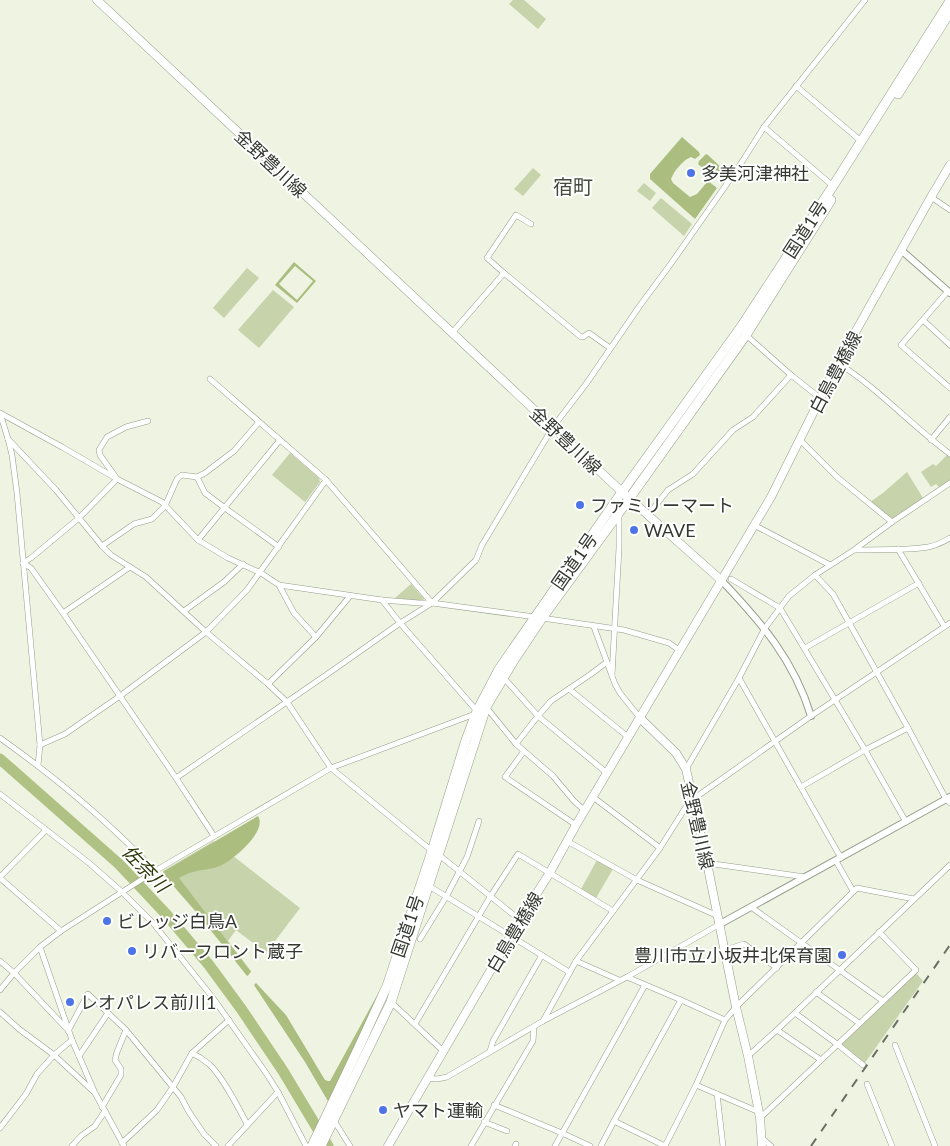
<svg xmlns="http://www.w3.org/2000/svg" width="950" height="1146" font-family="Lato,'Noto Sans JP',sans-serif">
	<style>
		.green { fill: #c6d3ab }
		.forest { fill: #abbe80; fill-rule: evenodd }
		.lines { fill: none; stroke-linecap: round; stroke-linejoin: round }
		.river { stroke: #afc284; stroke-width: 11 }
		.minor-casing { stroke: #969d8a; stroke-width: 6 }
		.tertiary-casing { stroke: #969d8a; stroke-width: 8 }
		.secondary-casing { stroke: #969d8a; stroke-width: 9 }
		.trunk-casing { stroke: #969d8a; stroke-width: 10 }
		.minor { stroke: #fff; stroke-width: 5 }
		.tertiary { stroke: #fff; stroke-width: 6 }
		.secondary { stroke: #fff; stroke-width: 8 }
		.trunk { stroke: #fff; stroke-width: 9 }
		.rail { stroke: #6b6e63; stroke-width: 2; stroke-dasharray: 9 9; stroke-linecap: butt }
		.poi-dot { fill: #4e73e6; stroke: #fff; stroke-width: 2 }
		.labels { text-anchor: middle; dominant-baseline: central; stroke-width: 4; stroke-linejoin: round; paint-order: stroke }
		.street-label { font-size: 18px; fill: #363931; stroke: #fff }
		.poi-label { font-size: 18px; fill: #363931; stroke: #fff; text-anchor: start }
		.water-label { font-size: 19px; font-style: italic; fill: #2d3809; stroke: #fff }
		.quarter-label { font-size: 20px; fill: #454a3a; stroke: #fff }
	</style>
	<rect width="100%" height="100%" fill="#eef4e1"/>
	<g class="green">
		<path d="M513,0H524L546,19L538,29L509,4Z"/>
		<path d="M533,168L541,175L523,196L514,189Z"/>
		<path d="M644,183L656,193L650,201L637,191Z"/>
		<path d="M661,198L692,224L684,236L652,208Z"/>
		<path d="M247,268L259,278L224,318L213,308Z"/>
		<path d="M273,290L294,307L259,348L238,330Z"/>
		<path d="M290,453L319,478L320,482L305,502L272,475Z"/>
		<path d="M949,453L950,455V480L939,487L936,484L931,487L921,472L933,464L936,466Z"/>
		<path d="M907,472L923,498L893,519H890L870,502L883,493Z"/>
		<path d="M411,584L424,599L423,601L395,598Z"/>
		<path d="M214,841L300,908L266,953L236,930L228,941L251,971L248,976L194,910L163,874V871Z"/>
		<path d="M597,860L613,869L596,898L581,889Z"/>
		<path d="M914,974H917L923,981L864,1064L841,1045V1042Z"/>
	</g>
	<g class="forest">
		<path d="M682,137L699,152L700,155L695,159L691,157C683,160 674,171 671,179L673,183L690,197L697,194L708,181L717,188L695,219L650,179V174Z"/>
		<path d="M706,154L708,155L723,169L717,178L713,177L698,164L699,161Z"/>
		<path d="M294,262L316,281L297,303L275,285ZM295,266L313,281L297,300L279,284Z"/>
		<path d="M258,816C268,831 233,860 220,866C209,870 204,869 193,872C188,873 183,876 179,878L251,972L247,976L194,909L163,874V872Z"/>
		<path d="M256,983L286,1015L325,1080L328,1081H330L380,990L382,991L329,1103L305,1062L254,985Z"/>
	</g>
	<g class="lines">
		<path class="river" d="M0,759L119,864L166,914L209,965L242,1010L283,1071L328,1146"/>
		<g class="minor-casing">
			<g id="minor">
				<path d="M796,86L861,141"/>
				<path d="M764,127L833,186"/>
				<path d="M931,197L950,210"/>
				<path d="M504,273L581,337H583L589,333L610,348"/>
				<path d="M948,291L901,345L950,388"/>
				<path d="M923,320L950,345"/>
				<path d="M452,333L504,273L487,258L516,215L531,224"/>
				<path d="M746,335L791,375L820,398"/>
				<path d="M838,363C879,389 911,425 950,454"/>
				<path d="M210,379L326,480L432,603"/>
				<path d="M0,413L62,447L117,479L162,502L198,540L228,558L261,573L279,585L382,600L419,603H432L535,617L624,630L669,643L679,650"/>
				<path d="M0,413L8,439L12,455L17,493L40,745L38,765"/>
				<path d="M8,439L56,490L102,546L111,555L146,577L206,632L268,684L287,702L331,768L432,851"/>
				<path d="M800,440L837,477L892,522"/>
				<path d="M931,440L950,417"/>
				<path d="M197,477L205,493L225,508L279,547"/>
				<path d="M648,515L668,490L693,474L733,430L753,417L791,375"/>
				<path d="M754,525L830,565"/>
				<path d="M198,540L280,440"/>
				<path d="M102,546L134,524L152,519L165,506L177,479L182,475L197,477L205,473L234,451L259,422"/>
				<path d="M898,549L944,626"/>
				<path d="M855,550C879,549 904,551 928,547C936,546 943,542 950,538"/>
				<path d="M23,563L31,568L63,613L176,778L214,836"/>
				<path d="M23,563L31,558L79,518L117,479L100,455L99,450L107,437L126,427L148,421"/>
				<path d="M815,575L833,594L908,728L946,799L950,803"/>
				<path d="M731,579L780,608L865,750L906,822"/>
				<path d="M279,585L294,613L316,637"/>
				<path d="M382,600L400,623L477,711"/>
				<path d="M184,611L224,582L243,564"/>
				<path d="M63,613L130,567"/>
				<path d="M594,627L615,684L620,693L640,718"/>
				<path d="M805,648L919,583"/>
				<path d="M612,675L619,548V516"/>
				<path d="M503,677L538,716L607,773"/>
				<path d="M739,678L841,858"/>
				<path d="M268,684L316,637L350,596"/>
				<path d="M569,689L628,737"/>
				<path d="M486,707L516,744L553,776L574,801L584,810"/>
				<path d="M0,738C55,777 108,821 155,871"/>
				<path d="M516,744L538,716L551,701L591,674L607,662"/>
				<path d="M40,745L65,734L120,696L206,632L247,590L326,480"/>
				<path d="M524,751L505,777L576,825"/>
				<path d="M686,769L739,678L765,628L789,596L815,575L854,550L892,522L950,483"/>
				<path d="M176,778L329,673L400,623L432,603L476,560L482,545L553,427L586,384L641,304L670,265L738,168L764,127L865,0"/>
				<path d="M801,787L865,750L908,728"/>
				<path d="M0,794L89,863L122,892L153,923L213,998L266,1073L278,1092L306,1146"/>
				<path d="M593,797L660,848"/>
				<path d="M567,841L637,880L718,916"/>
				<path d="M439,855L520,920"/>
				<path d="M836,861L853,891"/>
				<path d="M707,863L805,877"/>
				<path d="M0,877L46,830"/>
				<path d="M0,878L61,931"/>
				<path d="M429,886L569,972"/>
				<path d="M751,907L883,1001"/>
				<path d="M420,939L446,897L467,857L479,821"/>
				<path d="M40,947L72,1040L95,1093L124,1146"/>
				<path d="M725,950L744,944L777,968"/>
				<path d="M0,961L14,973L66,1028"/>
				<path d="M576,961L619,980"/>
				<path d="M627,977L681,1000L725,1020"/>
				<path d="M0,990L14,973L40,947L61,931L155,871L331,768L475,714"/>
				<path d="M816,992L859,1023"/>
				<path d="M391,1002L443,1051"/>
				<path d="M0,1012L19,1029L54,1055L93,1091"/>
				<path d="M795,1013L837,1044L863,1065"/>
				<path d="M543,1021L576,961L660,848L689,802L811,716L950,623"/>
				<path d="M415,1024L490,897L518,854L613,911"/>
				<path d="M777,1030L821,1060"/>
				<path d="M68,1031L88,994L126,1030L181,1097L189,1112L204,1134L216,1146"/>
				<path d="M895,1045L935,1146"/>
				<path d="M490,1051L493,1041L542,955"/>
				<path d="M192,1053C198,1056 204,1060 209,1064C223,1077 238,1107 247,1124"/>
				<path d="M79,1056L108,1013"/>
				<path d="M748,1056L777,1030L950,865"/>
				<path d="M427,1078L437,1079L447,1077L543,1021L627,977L720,924"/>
				<path d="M867,1084L892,1146"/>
				<path d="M696,1085L759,1112"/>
				<path d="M717,1094L723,1146"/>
				<path d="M494,1105L562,1133L590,1146"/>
				<path d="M102,1107L121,1075V1069L115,1060L117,1052L126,1030"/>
				<path d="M760,1118L916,970L879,932"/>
				<path d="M333,1119L350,1146"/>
				<path d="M484,1122L507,1131"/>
				<path d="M0,1128L26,1094L37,1074L54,1055L72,1040"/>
				<path d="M762,1138L771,1146"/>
				<path d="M122,1143L157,1110L173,1087L192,1053L229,1020"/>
				<path d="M72,1146L81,1136L95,1126L105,1111"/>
				<path d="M228,1146L278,1092"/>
				<path d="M471,1146L533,1041L534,1027"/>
				<path d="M515,1146L516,1144"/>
				<path d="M555,1146L645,985"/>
				<path d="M601,1146L614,1121"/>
				<path d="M665,1146L696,1085L725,1020L736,1007L857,888L914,899"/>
				<path d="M665,1146L614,1121L681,1000"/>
			</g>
		</g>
		<g class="tertiary-casing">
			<g id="tertiary">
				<path d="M901,250L950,293"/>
				<path d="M721,580C761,622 794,660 811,716"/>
				<path d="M720,924L950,797"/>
			</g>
		</g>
		<g class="secondary-casing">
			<g id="secondary">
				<path d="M97,0L622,492L721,580"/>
				<path d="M640,718L676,753L686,769L707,863L736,1007L748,1056L760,1118L762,1146"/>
				<path d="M388,1146L520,920L549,874L576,825L771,497L838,363L931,197L950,165"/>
			</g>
		</g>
		<g class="trunk-casing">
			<g id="trunk">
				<path d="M898,94L950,12"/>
				<path d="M312,1146L359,1047L387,986L432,851L466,740L477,711L499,669L622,492L741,327L833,186L950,1"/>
				<path d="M321,1146L391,1002L486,707L514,660L542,618L629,499L746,335L831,200"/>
			</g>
		</g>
		<use href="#minor" class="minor"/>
		<use href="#tertiary" class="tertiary"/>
		<use href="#secondary" class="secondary"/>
		<use href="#trunk" class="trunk"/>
		<path class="rail" d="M811,1146L950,945"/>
	</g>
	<g class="poi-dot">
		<circle cx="691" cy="173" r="5"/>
		<circle cx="580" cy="505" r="5"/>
		<circle cx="634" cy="530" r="5"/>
		<circle cx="107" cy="921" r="5"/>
		<circle cx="132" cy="951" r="5"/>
		<circle cx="842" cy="955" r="5"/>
		<circle cx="70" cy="1002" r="5"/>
		<circle cx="383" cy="1110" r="5"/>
	</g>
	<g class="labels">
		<g class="street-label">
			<text transform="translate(271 163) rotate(43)">金野豊川線</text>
			<text transform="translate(805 229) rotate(-57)">国道1号</text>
			<text transform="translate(835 372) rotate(-62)">白鳥豊橋線</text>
			<text transform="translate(566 440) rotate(43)">金野豊川線</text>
			<text transform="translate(574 561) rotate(-55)">国道1号</text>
			<text transform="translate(698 825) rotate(77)">金野豊川線</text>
			<text transform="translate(407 926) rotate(-71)">国道1号</text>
			<text transform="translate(514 932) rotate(-59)">白鳥豊橋線</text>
		</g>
		<g class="poi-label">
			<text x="701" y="173">多美河津神社</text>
			<text x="590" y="505">ファミリーマート</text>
			<text x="644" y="530">WAVE</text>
			<text x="117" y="921">ビレッジ白鳥A</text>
			<text x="142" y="951">リバーフロント蔵子</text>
			<text x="832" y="955" text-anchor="end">豊川市立小坂井北保育園</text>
			<text x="80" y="1002">レオパレス前川1</text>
			<text x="393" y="1110">ヤマト運輸</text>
		</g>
		<g class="water-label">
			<text transform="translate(146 868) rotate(46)">佐奈川</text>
		</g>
		<g class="quarter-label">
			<text x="573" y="186">宿町</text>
		</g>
	</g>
</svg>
